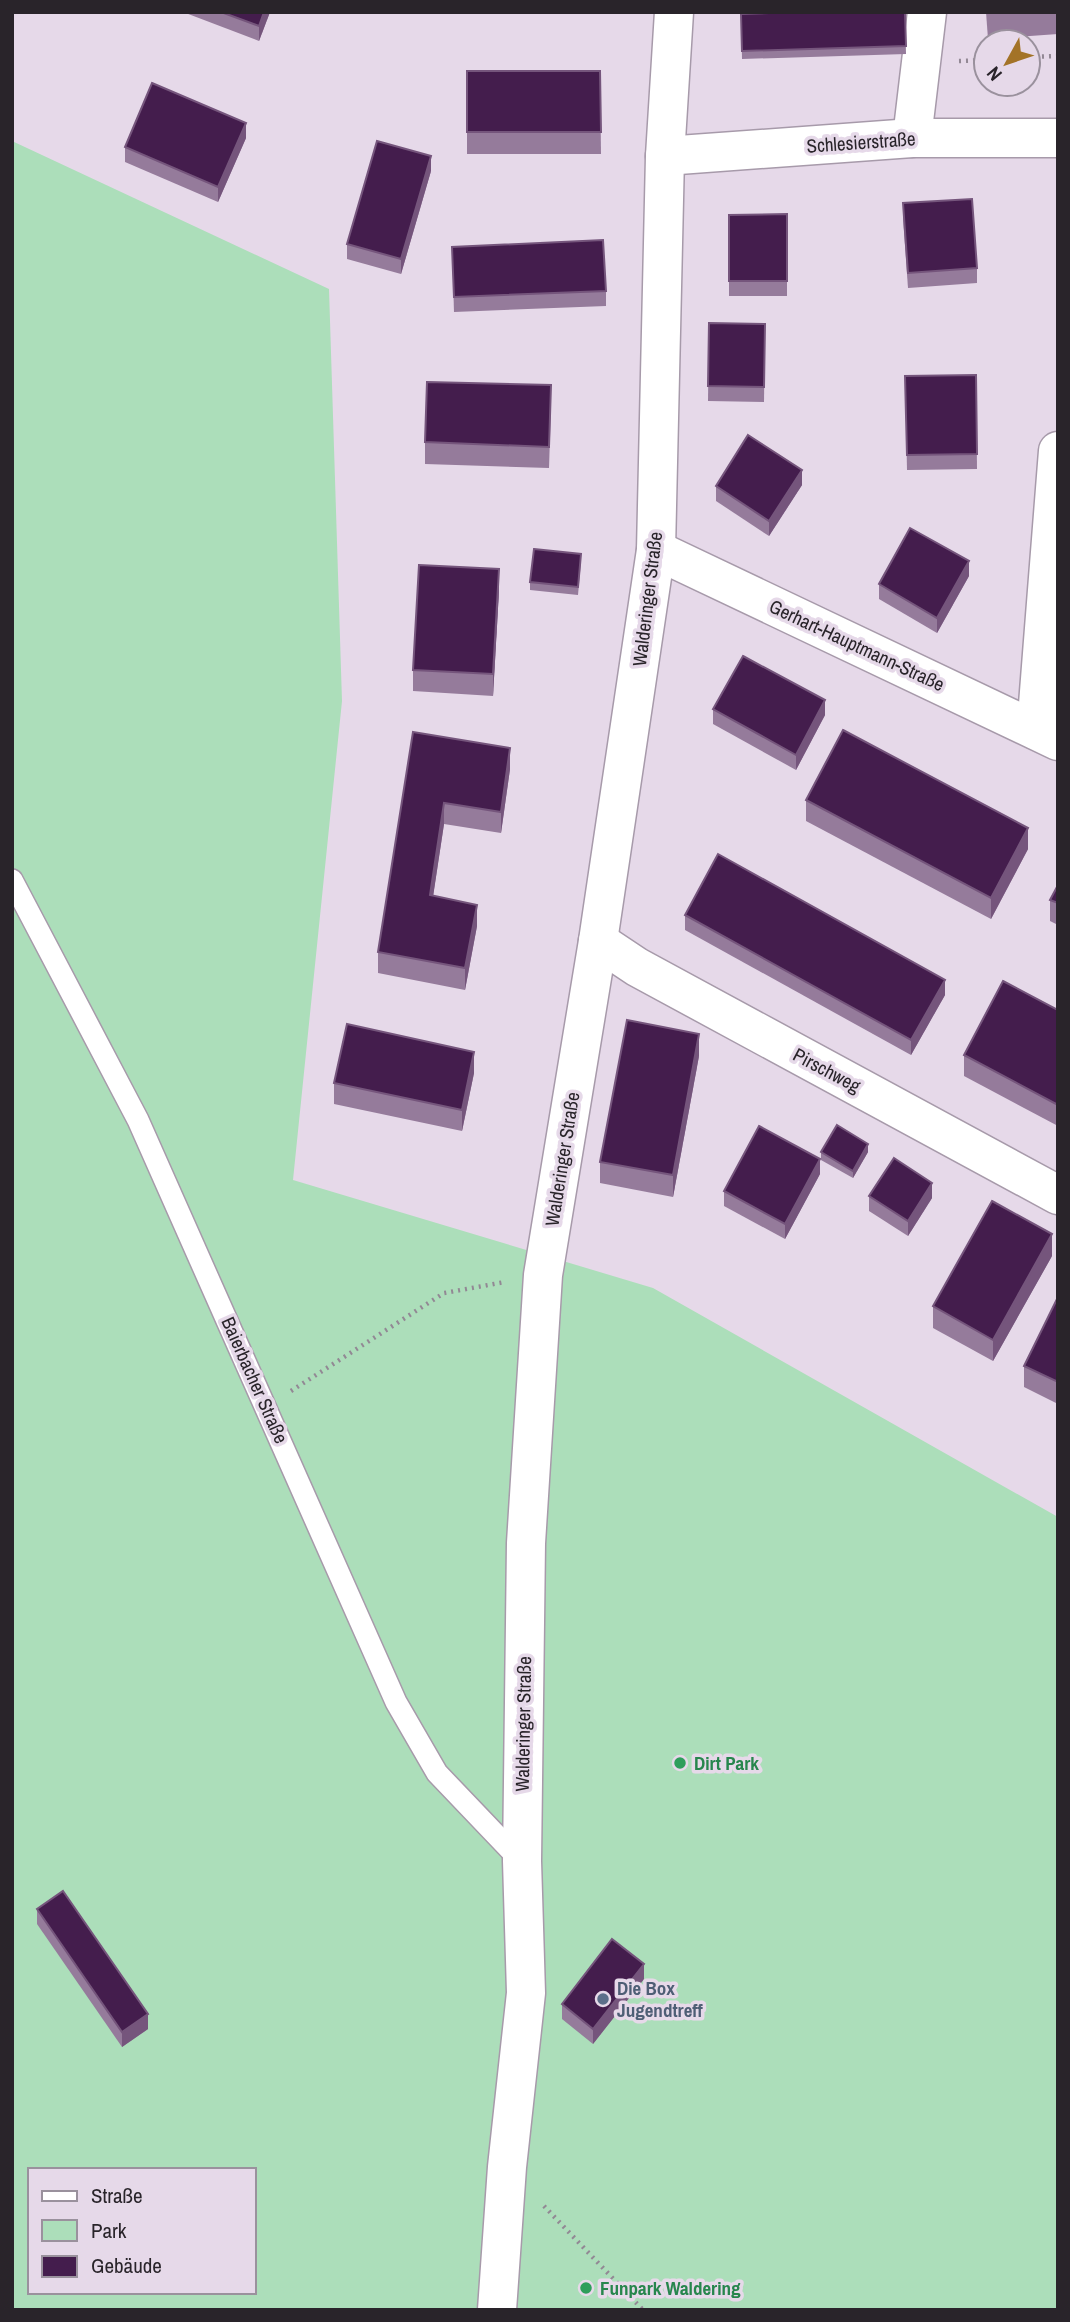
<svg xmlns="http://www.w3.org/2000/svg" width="1070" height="2322" font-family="'Archivo Narrow',sans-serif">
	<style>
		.green { fill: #acdeba; fill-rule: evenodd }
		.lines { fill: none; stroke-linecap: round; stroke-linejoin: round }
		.service-casing { stroke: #a79aaa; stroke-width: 24 }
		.minor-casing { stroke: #a79aaa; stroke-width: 41 }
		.path { stroke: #928894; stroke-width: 4.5; stroke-dasharray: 2 5; stroke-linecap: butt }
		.service { stroke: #fff; stroke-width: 21 }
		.minor { stroke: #fff; stroke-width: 38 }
		.wall { fill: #957b9b }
		.shaded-wall { fill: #75557c }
		.building { fill: #441d4d; stroke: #75557c; stroke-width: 2 }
		.leisure-dot { fill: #2e9e5b; stroke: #e6d9e9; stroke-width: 2.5 }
		.service-dot { fill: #5c6f8a; stroke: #e6d9e9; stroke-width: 2.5 }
		.labels { text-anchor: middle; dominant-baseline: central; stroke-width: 7; stroke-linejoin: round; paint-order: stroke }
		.street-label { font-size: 19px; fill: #29242a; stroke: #e6d9e9 }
		.leisure-label { font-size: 19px; font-weight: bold; fill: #27864d; stroke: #e6d9e9; text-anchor: start }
		.service-label { font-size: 19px; font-weight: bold; fill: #4e5e75; stroke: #e6d9e9; text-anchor: start }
	</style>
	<rect width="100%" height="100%" fill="#e6d9e9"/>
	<path class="green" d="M12,141L329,289L342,701L293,1180L653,1288L1058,1517V2310H12ZM30,2170H254V2292H30Z"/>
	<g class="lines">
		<g class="service-casing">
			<path id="service" d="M12,880L138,1120L396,1702L437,1773L521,1861"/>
		</g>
		<g class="minor-casing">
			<g id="minor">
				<path d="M912,138L927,12"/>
				<path d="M665,156L912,138H1058"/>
				<path d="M656,550L1058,741"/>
				<path d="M1036,730L1058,451"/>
				<path d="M598,941L637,967L1058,1195"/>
				<path d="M497,2310L507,2167L526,1993L522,1861L526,1543L543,1275L598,941L656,550L665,156L674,12"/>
			</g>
		</g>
		<g class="path">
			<path d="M1028,57L1058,56"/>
			<path d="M959,61L986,60"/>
			<path d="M291,1391L444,1293L505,1282"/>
			<path d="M544,2206L643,2310"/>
		</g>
		<use href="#service" class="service"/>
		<use href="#minor" class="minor"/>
	</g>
	<g class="wall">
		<path d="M183,12H270L259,41Z"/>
		<path d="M905,12L906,54L742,59L741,14Z"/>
		<path d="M986,12H1058V34L988,39Z"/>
		<path d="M467,71H600L601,154H467Z"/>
		<path d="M246,138L218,202L125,162V147Z"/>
		<path d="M431,171L401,274L347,259V244Z"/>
		<path d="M903,203L977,268V283L908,288L903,218Z"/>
		<path d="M787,214V296H729V215Z"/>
		<path d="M452,247L606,291V306L454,312Z"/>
		<path d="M709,323L765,324L764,402L708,401Z"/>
		<path d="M976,375L977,469L907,470L905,376Z"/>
		<path d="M551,406L549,468L425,464V442Z"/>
		<path d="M802,485L769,536L716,501V486Z"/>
		<path d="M581,562L578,595L530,590V582Z"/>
		<path d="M969,576L937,633L879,599V584Z"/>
		<path d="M499,591L493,696L413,691V670Z"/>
		<path d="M713,709L825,715L796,770L713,724Z"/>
		<path d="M413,732L510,769L501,833L444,824L433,896L477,926L465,990L378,973V952Z"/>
		<path d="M806,800L1028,849L991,919L806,821Z"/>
		<path d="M1058,885V925L1050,921V900Z"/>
		<path d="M685,915L945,995L911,1055L685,930Z"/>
		<path d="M1058,1010V1126L964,1076V1055Z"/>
		<path d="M699,1056L673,1197L600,1183V1162Z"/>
		<path d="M474,1073L462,1131L334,1104V1083Z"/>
		<path d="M821,1152H868L853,1178L821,1160Z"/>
		<path d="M820,1174L785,1239L724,1206V1191Z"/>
		<path d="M869,1196L932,1198L908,1236L869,1211Z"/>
		<path d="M1052,1256L993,1361L933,1328V1306Z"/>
		<path d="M1058,1297V1404L1024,1387V1366Z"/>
		<path d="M37,1909L148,2029L122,2047L37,1924Z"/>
		<path d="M644,1979L593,2044L562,2019V2004Z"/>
	</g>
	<g class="shaded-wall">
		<path d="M264,12H270L259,41V26Z"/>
		<path d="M246,123V138L218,202V187Z"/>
		<path d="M431,156V171L401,274V259Z"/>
		<path d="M802,470V485L769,536V521Z"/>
		<path d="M969,561V576L937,633V618Z"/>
		<path d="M499,569V591L493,696V674Z"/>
		<path d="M825,700V715L796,770V755Z"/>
		<path d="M510,748V769L501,833V812Z"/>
		<path d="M444,803V824L430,917V895Z"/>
		<path d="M1028,828V849L991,919V898Z"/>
		<path d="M477,905V926L465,990V968Z"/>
		<path d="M945,980V995L911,1055V1040Z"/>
		<path d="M699,1034V1056L673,1197V1175Z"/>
		<path d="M474,1052V1073L462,1131V1110Z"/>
		<path d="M868,1144V1152L853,1178V1171Z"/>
		<path d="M820,1159V1174L785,1239V1224Z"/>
		<path d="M932,1183V1198L908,1236V1221Z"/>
		<path d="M1052,1234V1256L993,1361V1340Z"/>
		<path d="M644,1964V1979L593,2044V2029Z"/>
		<path d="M148,2014V2029L122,2047V2032Z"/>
	</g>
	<g class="building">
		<path d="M221,12H264L259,26Z"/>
		<path d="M798,12H905L906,46L742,51L741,14Z"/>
		<path d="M467,71H600L601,132H467Z"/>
		<path d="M152,83L246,123L218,187L125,147Z"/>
		<path d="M377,141L431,156L401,259L347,244Z"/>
		<path d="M972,199L977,268L908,273L903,203Z"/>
		<path d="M787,214V281H729V215Z"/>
		<path d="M603,240L606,291L454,297L452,247Z"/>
		<path d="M709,323L765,324L764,387L708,386Z"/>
		<path d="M976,375L977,454L907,455L905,376Z"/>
		<path d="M427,382L551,385L549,447L425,442Z"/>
		<path d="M748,435L802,470L769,521L716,486Z"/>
		<path d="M910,528L969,561L937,618L879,584Z"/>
		<path d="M534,549L581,554L578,587L530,582Z"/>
		<path d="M419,565L499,569L493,674L413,670Z"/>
		<path d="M743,656L825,700L796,755L713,709Z"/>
		<path d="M843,730L1028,828L991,898L806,800Z"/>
		<path d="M413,732L510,748L501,812L444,803L430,895L477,905L465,968L378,952Z"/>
		<path d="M718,854L945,980L911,1040L685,915Z"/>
		<path d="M1058,885V903L1050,900Z"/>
		<path d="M1003,981L1058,1010V1105L964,1055Z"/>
		<path d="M627,1020L699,1034L673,1175L600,1162Z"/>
		<path d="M347,1024L474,1052L462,1110L334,1083Z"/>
		<path d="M837,1125L868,1144L853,1171L821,1152Z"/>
		<path d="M759,1126L820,1159L785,1224L724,1191Z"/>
		<path d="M894,1158L932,1183L908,1221L869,1196Z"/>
		<path d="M992,1201L1052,1234L993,1340L933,1306Z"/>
		<path d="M1058,1297V1382L1024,1366Z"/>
		<path d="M63,1891L148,2014L122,2032L37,1909Z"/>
		<path d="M612,1939L644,1964L593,2029L562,2004Z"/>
	</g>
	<g class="leisure-dot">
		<circle cx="680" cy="1763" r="7"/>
		<circle cx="586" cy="2288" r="7"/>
	</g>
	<circle class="service-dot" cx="603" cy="1999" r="7"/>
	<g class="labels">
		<g class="street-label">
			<text transform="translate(861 142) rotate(-4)">Schlesierstraße</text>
			<text transform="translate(647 599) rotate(-83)">Walderinger Straße</text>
			<text transform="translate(857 645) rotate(25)">Gerhart-Hauptmann-Straße</text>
			<text transform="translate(827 1070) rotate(28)">Pirschweg</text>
			<text transform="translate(562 1159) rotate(-81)">Walderinger Straße</text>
			<text transform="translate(255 1380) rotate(66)">Baierbacher Straße</text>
			<text transform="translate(523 1724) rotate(-89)">Walderinger Straße</text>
		</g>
		<g class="leisure-label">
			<text x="694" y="1763">Dirt Park</text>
			<text x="600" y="2288">Funpark Waldering</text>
		</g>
		<g class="service-label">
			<text x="617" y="1988">Die Box<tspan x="617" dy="22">Jugendtreff</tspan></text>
		</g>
	</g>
	<rect width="1070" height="2322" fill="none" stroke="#29242a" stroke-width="28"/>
	<rect x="28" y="2168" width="228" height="126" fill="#e6d9e9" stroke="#9a919d" stroke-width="2"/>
	<rect x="42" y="2191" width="35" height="10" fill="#ffffff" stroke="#9a919d" stroke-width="2"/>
	<text x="91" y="2203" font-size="21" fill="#29242a">Straße</text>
	<rect x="42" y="2220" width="35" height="21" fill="#acdeba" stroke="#9a919d" stroke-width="2"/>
	<text x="91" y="2238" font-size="21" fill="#29242a">Park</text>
	<rect x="42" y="2256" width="35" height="21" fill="#441d4d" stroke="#9a919d" stroke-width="2"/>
	<text x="91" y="2273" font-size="21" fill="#29242a">Gebäude</text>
	<g transform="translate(1007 63) rotate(230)"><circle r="33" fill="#e6d9e9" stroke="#9a919d" stroke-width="2"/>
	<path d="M0-5L12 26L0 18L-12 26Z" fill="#a37327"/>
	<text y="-10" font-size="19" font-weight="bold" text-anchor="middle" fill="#29242a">N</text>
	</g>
</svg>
